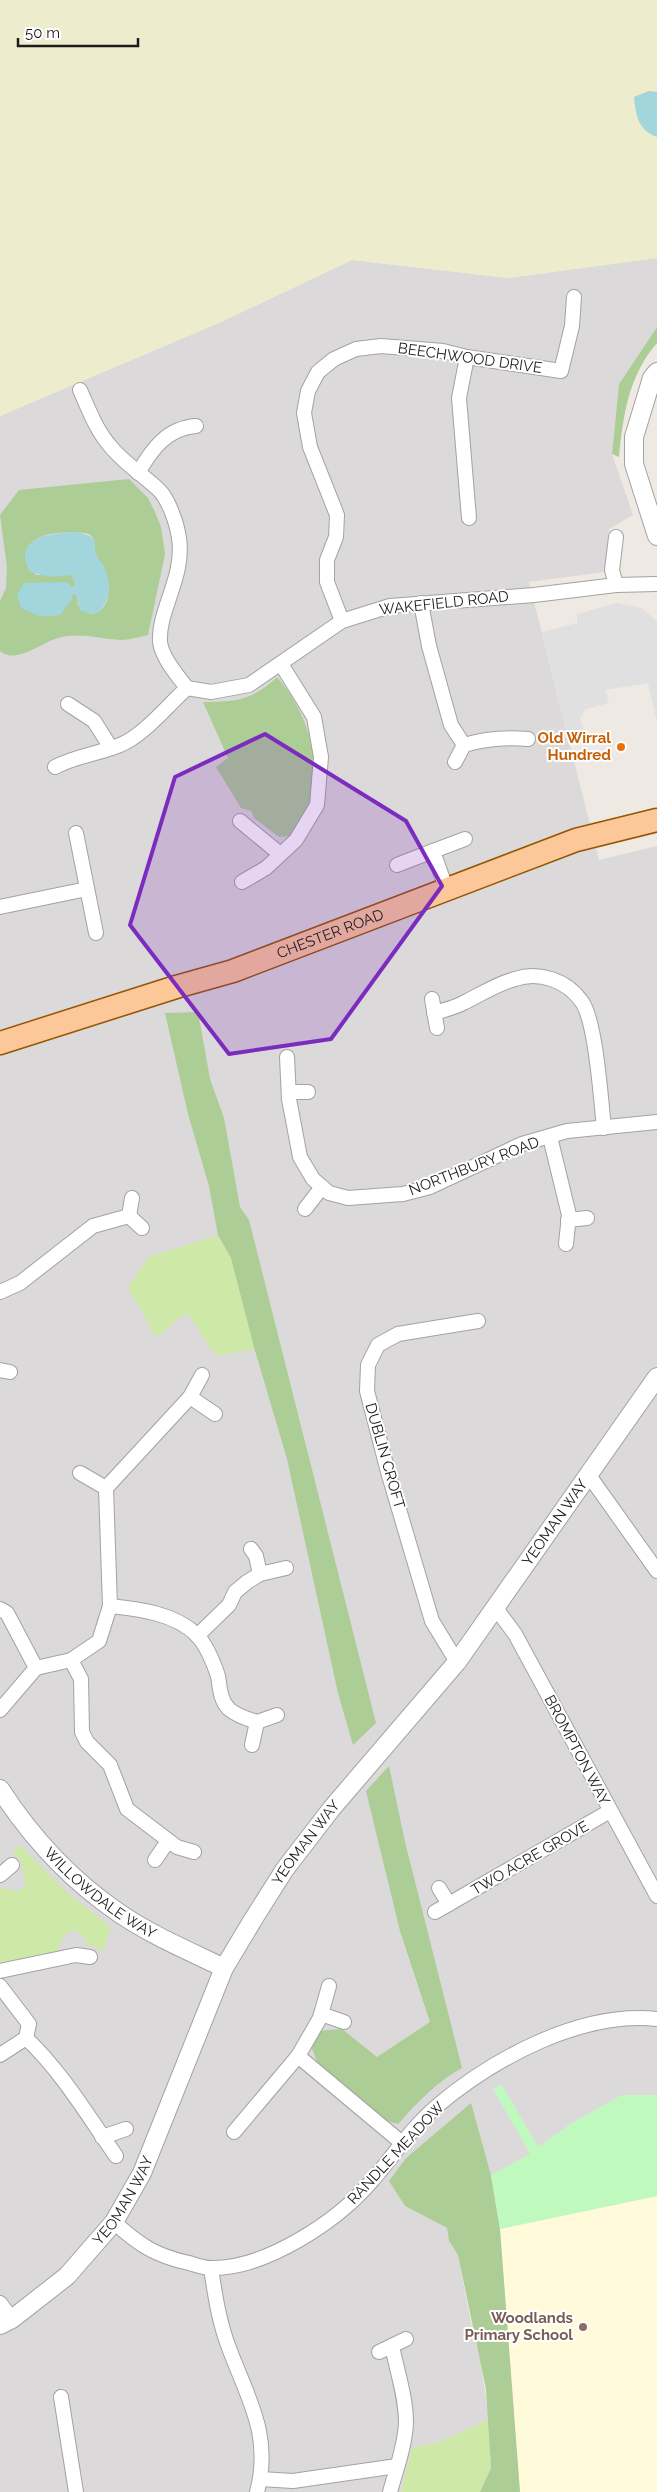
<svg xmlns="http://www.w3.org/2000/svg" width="657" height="2492" font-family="Raleway,sans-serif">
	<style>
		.residential { fill: #dbd9d9 }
		.education { fill: #fffbda }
		.farmland { fill: #edeccd }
		.grass { fill: #cee9a7 }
		.forest { fill: #accd96; fill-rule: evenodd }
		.park { fill: #bff9be }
		.parking { fill: #e0e0e0 }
		.water { fill: #a2d5dc }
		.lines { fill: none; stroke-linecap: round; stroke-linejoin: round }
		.minor-casing { stroke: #a3a3a3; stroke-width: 16 }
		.tertiary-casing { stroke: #a3a3a3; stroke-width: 20 }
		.primary-casing { stroke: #955400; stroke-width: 25 }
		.minor { stroke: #fff; stroke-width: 14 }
		.tertiary { stroke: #fff; stroke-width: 18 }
		.primary { stroke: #fcc799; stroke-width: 22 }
		.marked { fill: #7b2cbf; fill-opacity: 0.2; stroke: #7b2cbf; stroke-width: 4; stroke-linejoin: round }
		.food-dot { fill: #e8710a; stroke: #fff; stroke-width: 2 }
		.education-dot { fill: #8d6e63; stroke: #fff; stroke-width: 2 }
		.labels { text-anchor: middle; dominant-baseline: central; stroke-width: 4; stroke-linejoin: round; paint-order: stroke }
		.street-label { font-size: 15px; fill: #1c1c1c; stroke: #fff }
		.food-label { font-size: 15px; font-weight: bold; fill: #c56008; stroke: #fff; text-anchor: end }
		.education-label { font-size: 15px; font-weight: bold; fill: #785e54; stroke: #fff; text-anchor: end }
	</style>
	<rect width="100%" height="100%" fill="#eee9e2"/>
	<path class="residential" d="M657,258V327L619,384L612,454L633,515L609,529L605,572L529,582L599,860L657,846V2095H622L572,2123L538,2147L501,2085L493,2089L531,2154L491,2175L470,2104L406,2158L390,2181L405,2206L447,2228L449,2241L458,2255L472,2329L480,2358L489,2419L440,2442L412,2448L401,2492H0V416L221,322L352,260L508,278Z"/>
	<path class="education" d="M657,2196V2492H520L500,2229Z"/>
	<path class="farmland" d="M0,0H657V258L508,278L352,260L221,322L0,416Z"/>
	<g class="grass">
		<path d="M218,1235L231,1258L255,1349L216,1356L187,1313L156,1337L128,1287L149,1257Z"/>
		<path d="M20,1845L62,1888L111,1928L103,1951L85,1943L83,1936L78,1931C64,1931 61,1940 57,1952L25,1957L11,1964L0,1962V1887L17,1892L26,1885L20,1860L12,1852Z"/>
		<path d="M489,2419L491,2468L480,2492H401L412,2448L440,2442Z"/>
	</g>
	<g class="forest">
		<path d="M657,327V343C629,375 623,415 619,457L612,454L619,384Z"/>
		<path d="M129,479L148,498L155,512L161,527L165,554L148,635C139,637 129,640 121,640C99,639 80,632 58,638C42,642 16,665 0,651V601L6,588L7,567L0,515L19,490ZM78,532L89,534L94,538C95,543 94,549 96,554C97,558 100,561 102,564C110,577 113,603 98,612C90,617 83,610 78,605L77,596L73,593L60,615L38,616L76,585L71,574L37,575L29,570L26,550C38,531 59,533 78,532Z"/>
		<path d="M277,677C308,713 326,766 306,813C302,821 296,828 291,836L279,837L254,818L251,811L241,808L216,767L228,758L203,702C236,702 253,700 277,677Z"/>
		<path d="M198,1012L210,1079L224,1118L240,1207L249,1220L376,1723L353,1745L338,1693L287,1459L254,1347L231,1258L218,1235L209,1186L188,1114L165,1013Z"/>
		<path d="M389,1766L405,1842L462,2068C436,2082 417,2103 398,2124L384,2120L320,2069L310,2044L317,2031L342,2029L377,2057L430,2022L400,1931L366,1791Z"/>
		<path d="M471,2103L491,2175L500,2229L520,2492H480L491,2468L486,2389L458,2255L449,2241L447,2228L405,2206L389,2181L406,2158Z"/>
	</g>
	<path class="park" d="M502,2085L538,2147L572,2123L622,2095H657V2196L500,2229L491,2175L530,2154L493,2089Z"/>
	<path class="parking" d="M617,603L641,608L657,621V722L648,683L605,690L609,703L586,709L580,717L585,738L569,741L542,632L577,623V614Z"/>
	<g class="water">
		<path d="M649,91L657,92V137C638,130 636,116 634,97Z"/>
		<path d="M78,532L94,538C95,543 94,549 96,554C97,558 100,560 102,564C110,577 112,597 101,609C95,616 88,613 80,610L77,596L73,593L71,601L60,615L38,616L21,608L17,595L24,583L67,582L73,588L76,585L71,574C59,579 40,577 29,570C11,535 57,533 78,532Z"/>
	</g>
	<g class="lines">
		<g class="minor-casing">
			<g id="minor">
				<path d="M467,357L459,398L469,518"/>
				<path d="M80,390C89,410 96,430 111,447C124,463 143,475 159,490C169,500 177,524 179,538C185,577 158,610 160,642C162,658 178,676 187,688L211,692L249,685L342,621L390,606L534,595L616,585L657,584"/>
				<path d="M138,473C152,449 167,428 196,426"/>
				<path d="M616,537L612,570L616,585"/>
				<path d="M421,603L429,646L451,725L464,745"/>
				<path d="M342,621L327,582V560L336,537L337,515L310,447L304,413L308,391L318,372L334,359L356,349L381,346L443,351L467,357L561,371L572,326L574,297"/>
				<path d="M68,704L94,721L111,748"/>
				<path d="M455,762L464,745C484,739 507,737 528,739"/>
				<path d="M55,767C75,756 98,754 120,745C143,736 168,705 187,688"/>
				<path d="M240,821L280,854"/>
				<path d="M76,833L96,933"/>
				<path d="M433,851L465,839"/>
				<path d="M397,865L433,851L446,888"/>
				<path d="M242,882L266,868L296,840L317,805L321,757L314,717L281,664"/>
				<path d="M0,907L87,889"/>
				<path d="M432,999L437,1028"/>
				<path d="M434,1013C444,1010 454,1008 463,1003C480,995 496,984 515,979C539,971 567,980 582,1002C596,1022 601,1101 604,1128"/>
				<path d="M287,1057L289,1099L300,1157L313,1179L329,1193L348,1198L403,1194L430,1187L522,1144L567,1131L657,1122"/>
				<path d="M289,1092H308"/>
				<path d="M550,1137L569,1215L566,1244"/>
				<path d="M305,1209L322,1187"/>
				<path d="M129,1216L142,1228"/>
				<path d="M568,1220L587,1218"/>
				<path d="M0,1292L20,1283L93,1226L129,1216L132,1198"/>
				<path d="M0,1370L10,1372"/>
				<path d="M190,1397L215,1414"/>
				<path d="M588,1474L657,1571"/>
				<path d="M106,1488L190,1397L202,1375"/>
				<path d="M251,1549L256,1556L260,1574"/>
				<path d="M110,1606C139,1609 174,1613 197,1635C206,1645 214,1664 218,1676C220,1688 220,1700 229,1709C236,1715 247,1719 257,1722L277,1715"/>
				<path d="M495,1607L515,1634L657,1896"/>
				<path d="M0,1609L7,1613L36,1668"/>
				<path d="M197,1636L229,1605L235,1592L247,1582L260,1574L286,1568"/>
				<path d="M71,1660L81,1679L82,1732L87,1742L110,1765L127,1809L177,1847L194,1852"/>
				<path d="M457,1662L432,1621L388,1472L367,1391L368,1365L378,1345L398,1334L478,1321"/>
				<path d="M0,1710L36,1668L71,1660L99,1641L110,1606L106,1488L80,1473"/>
				<path d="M252,1745L257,1722"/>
				<path d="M155,1860L168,1841"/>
				<path d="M0,1875L12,1865"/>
				<path d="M439,1888L449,1904"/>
				<path d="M435,1912L610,1811"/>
				<path d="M0,1971L76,1955L90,1957"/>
				<path d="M0,1986L29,2024L26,2038"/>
				<path d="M321,2014L344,2022"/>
				<path d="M26,2038C62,2072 88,2116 116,2156"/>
				<path d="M0,2055L26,2038"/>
				<path d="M298,2056L320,2018L329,1986"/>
				<path d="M234,2132L298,2056L402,2143"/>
				<path d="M102,2137L126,2129"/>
				<path d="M114,2222C139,2245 156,2256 189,2263C196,2265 204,2268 211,2268C265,2269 336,2222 370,2183C393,2157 411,2128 437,2106C494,2058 581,2011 657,2019"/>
				<path d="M211,2268C215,2295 219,2322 229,2348C248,2399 272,2435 257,2492"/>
				<path d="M0,2303L12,2319"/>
				<path d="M379,2352L406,2339"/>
				<path d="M61,2397L76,2492"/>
				<path d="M260,2479L293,2481L397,2466"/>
				<path d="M390,2492C396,2470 405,2446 406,2423C406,2397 397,2371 392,2346"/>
			</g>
		</g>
		<g class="tertiary-casing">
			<g id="tertiary">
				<path d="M657,372L652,378L634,437V464L657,536"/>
				<path id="s1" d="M0,1789C31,1837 72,1881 119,1913C151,1935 189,1951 224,1968"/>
				<path id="s2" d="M0,2325L12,2319L67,2276L114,2222L142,2173L224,1968L254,1918L285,1869L332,1808L457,1662L657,1377"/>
			</g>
		</g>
		<g class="primary-casing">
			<g id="primary">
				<path id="s3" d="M0,1043L176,987L233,971L576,840L657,820"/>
			</g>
		</g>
		<use href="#minor" class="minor"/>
		<use href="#tertiary" class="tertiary"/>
		<use href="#primary" class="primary"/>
	</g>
	<path class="marked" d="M265,734L406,821L442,886L331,1039L229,1054L130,925L175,777Z"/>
	<circle class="food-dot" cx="621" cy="747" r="5"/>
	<circle class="education-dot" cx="583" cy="2327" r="5"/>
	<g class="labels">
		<g class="street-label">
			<text transform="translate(470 358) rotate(8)">BEECHWOOD DRIVE</text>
			<text transform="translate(444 603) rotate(-6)">WAKEFIELD ROAD</text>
			<text stroke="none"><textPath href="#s3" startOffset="348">CHESTER ROAD</textPath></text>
			<text transform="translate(474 1166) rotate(-21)">NORTHBURY ROAD</text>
			<text transform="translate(385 1456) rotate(74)">DUBLIN CROFT</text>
			<text stroke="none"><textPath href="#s2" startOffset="988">YEOMAN WAY</textPath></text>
			<text transform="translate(577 1750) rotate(62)">BROMPTON WAY</text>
			<text stroke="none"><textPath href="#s2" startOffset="582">YEOMAN WAY</textPath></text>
			<text transform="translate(530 1858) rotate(-30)">TWO ACRE GROVE</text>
			<text stroke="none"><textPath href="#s1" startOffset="146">WILLOWDALE WAY</textPath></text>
			<text transform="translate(396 2153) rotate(-47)">RANDLE MEADOW</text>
			<text stroke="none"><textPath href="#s2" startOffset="178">YEOMAN WAY</textPath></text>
		</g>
		<g class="food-label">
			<text x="611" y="738">Old Wirral<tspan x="611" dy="17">Hundred</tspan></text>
		</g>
		<g class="education-label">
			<text x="573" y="2318">Woodlands<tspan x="573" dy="17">Primary School</tspan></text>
		</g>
	</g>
	<path d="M18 38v8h120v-8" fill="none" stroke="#1c1c1c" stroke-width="2.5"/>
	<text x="25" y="38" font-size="15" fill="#1c1c1c" stroke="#ffffff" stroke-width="4" paint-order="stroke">50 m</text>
</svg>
